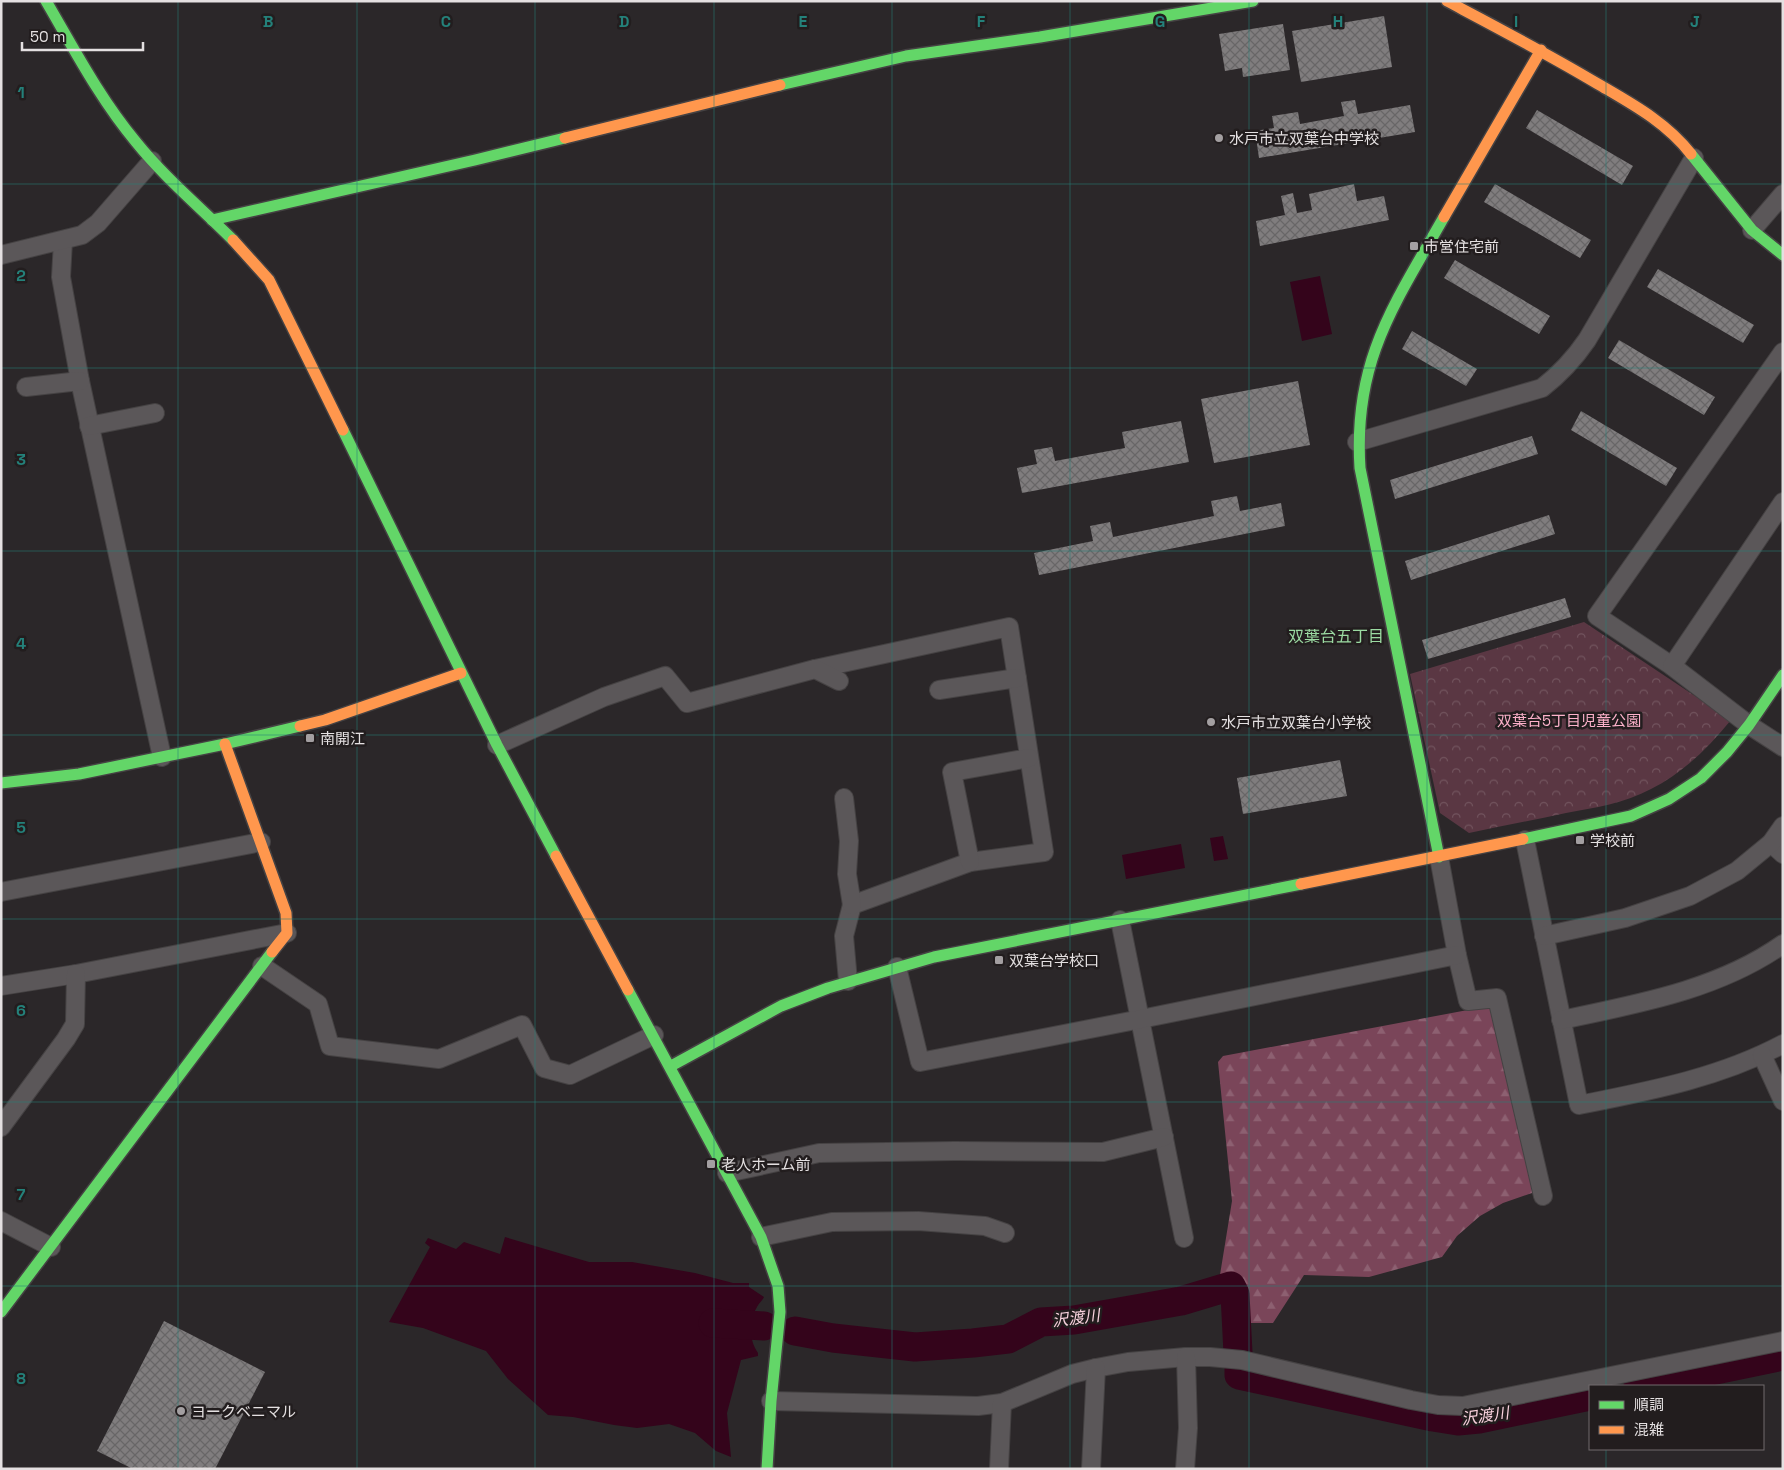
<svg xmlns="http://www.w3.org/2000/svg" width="1784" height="1470" font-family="'Space Grotesk','Noto Sans JP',sans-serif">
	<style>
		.forest { fill: url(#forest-firs) }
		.park { fill: url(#park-crowns) }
		.water { fill: #34041b }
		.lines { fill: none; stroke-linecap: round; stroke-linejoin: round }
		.river { stroke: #34041b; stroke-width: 29 }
		.building { fill: url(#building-cross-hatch) }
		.street-casing { stroke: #454243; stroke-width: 20 }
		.fast-casing { stroke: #454243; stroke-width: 14 }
		.slow-casing { stroke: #454243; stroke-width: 14 }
		.street { stroke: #5b5759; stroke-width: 18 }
		.fast { stroke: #63d668; stroke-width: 11 }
		.slow { stroke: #ff974d; stroke-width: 11 }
		.grid { fill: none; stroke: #24817a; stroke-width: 1; stroke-opacity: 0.55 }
		.poi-dot { fill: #a39fa1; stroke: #221d1e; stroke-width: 2 }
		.labels { text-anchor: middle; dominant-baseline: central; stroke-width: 5; stroke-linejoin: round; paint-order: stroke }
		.poi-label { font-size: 15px; fill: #e4e0e1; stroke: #221d1e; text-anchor: start }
		.park-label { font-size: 15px; fill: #fcb1ca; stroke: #221d1e }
		.neighbourhood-label { font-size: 16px; fill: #9bdaa2; stroke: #221d1e }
		.water-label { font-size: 16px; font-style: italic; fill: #f9d2de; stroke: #221d1e }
		.grid-label { font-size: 16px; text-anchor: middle; font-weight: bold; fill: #24817a; stroke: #221d1e; stroke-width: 5; stroke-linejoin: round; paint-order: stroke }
	</style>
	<defs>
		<pattern id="forest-firs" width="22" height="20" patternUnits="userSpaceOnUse" patternTransform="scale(1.25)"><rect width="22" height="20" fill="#7a4559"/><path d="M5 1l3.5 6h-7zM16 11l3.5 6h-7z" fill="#8d6071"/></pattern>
		<pattern id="park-crowns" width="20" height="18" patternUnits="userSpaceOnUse" patternTransform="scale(1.25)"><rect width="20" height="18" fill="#5a3743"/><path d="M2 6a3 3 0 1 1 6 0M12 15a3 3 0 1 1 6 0" fill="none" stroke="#72545e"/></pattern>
		<pattern id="building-cross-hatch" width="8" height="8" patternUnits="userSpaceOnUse" patternTransform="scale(1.25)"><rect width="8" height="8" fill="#807d7e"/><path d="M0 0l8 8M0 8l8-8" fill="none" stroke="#686667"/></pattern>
	</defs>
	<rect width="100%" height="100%" fill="#2b2729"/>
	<path class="forest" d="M1489,1006L1494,1009L1535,1192L1503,1203L1480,1216L1457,1236L1442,1257L1369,1277L1304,1275L1273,1323H1241L1242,1278L1219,1281L1232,1201L1218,1062L1223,1056Z"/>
	<path class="park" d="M1584,622L1731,720C1708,748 1683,773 1651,789C1625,803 1594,808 1566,813C1534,820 1501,826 1469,833L1440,813L1410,674Z"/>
	<g class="water">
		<path d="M1320,276L1332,334L1302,341L1290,282Z"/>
		<path d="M1223,836L1228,859L1214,861L1210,838Z"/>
		<path d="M1181,844L1185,868L1126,879L1122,855Z"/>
		<path d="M505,1237L589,1262H632L695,1273L733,1283H749V1287L764,1297C762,1301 759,1303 757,1307C748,1321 749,1340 758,1353V1356L741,1360L727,1413L731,1457L716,1451L695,1433L669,1424L637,1428L614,1425L573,1417L548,1415L508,1379L486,1351L423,1328L389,1322L430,1247L425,1243L428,1238L456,1249L464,1242L500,1254Z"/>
	</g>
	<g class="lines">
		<g class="river">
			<path d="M713,1323L764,1326"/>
			<path d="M795,1331L833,1338L915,1347L973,1343L1008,1339L1041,1322L1074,1320L1181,1301L1231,1286L1235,1294L1238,1353"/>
			<path d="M1239,1369V1375L1433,1417L1458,1421L1479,1419L1590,1396"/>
			<path d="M1638,1386L1783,1356"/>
		</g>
	</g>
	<g class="building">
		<path d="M1384,16L1392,67L1301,82L1292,31Z"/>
		<path d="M1283,24L1290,70L1243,77L1242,68L1225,71L1219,34Z"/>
		<path d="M1355,100L1358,114L1410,105L1415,132L1259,158L1255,131L1274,128L1272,116L1298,112L1300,124L1344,116L1341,102Z"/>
		<path d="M1537,110L1633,166L1622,185L1526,128Z"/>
		<path d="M1354,184L1357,201L1384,196L1389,220L1260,246L1256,221L1285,215L1281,196L1293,193L1297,213L1312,210L1309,194Z"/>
		<path d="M1495,184L1591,240L1580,258L1484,202Z"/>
		<path d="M1455,260L1550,316L1539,334L1444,278Z"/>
		<path d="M1658,269L1754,325L1743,343L1647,287Z"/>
		<path d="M1412,331L1477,369L1466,386L1402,349Z"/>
		<path d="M1619,340L1715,397L1704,415L1608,358Z"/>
		<path d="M1298,381L1310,445L1214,463L1201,399Z"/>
		<path d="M1581,411L1677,468L1666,486L1571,430Z"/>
		<path d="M1181,421L1189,462L1022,493L1017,468L1037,464L1034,450L1052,447L1055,461L1125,448L1122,432Z"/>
		<path d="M1532,436L1538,454L1395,499L1390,480Z"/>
		<path d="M1237,496L1240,511L1281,503L1285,526L1039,575L1034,553L1093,541L1090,526L1110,522L1113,537L1214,516L1211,501Z"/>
		<path d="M1549,515L1555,534L1411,580L1405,561Z"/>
		<path d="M1565,598L1571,617L1428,659L1422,640Z"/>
		<path d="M1340,760L1347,796L1243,814L1237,778Z"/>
		<path d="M164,1321L265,1372L215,1469H133L97,1451Z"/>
	</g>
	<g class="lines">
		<g class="street-casing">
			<g id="street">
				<path d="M1752,230L1783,194"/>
				<path d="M63,241L61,277L80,381L162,757"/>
				<path d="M1,255L82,235L98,223L152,161"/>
				<path d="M1783,352L1597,616L1672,666L1749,725L1783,747"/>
				<path d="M26,387L80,381"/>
				<path d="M89,426L155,413"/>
				<path d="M1357,442L1542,388C1560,374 1574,359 1587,340L1694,158"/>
				<path d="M1672,666L1783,502"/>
				<path d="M815,669L1009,627L1044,852L970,862L852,905L844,936L848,981"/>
				<path d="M939,690L1017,678"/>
				<path d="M497,745L604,697L665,676L687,703L815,669L839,681"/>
				<path d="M844,798L849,841L847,874L852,905"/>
				<path d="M1525,840L1579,1105C1649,1091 1719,1078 1783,1044"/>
				<path d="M1771,843L1783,854"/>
				<path d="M1439,857L1457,955L1468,1001L1497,998L1543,1196"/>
				<path d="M970,862L952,772L1029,758"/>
				<path d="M1,892L261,842"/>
				<path d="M1120,920L1184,1238"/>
				<path d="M1544,936L1625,918L1690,896L1737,871L1771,843L1783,826"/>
				<path d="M262,966L318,1004L330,1046L439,1059L522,1025L544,1068L570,1075L654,1035"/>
				<path d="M897,967L920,1062L1141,1019L1457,955"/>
				<path d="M1,986L76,974L287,933"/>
				<path d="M1561,1020C1637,1004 1718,990 1783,944"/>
				<path d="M1762,1055L1783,1101"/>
				<path d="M1,1127L66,1039L75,1024L76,974"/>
				<path d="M727,1173L819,1153L955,1151L1103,1152L1164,1137"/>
				<path d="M1,1221L51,1247"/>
				<path d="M761,1237L832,1222L918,1221L985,1226L1005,1233"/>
				<path d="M771,1401L978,1406L1002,1403L1072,1374L1096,1368L1128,1362L1186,1357H1210L1242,1360L1411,1400L1438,1405L1463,1406L1783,1341"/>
				<path d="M999,1469L1002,1403"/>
				<path d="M1091,1469L1096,1368"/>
				<path d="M1185,1469L1188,1428L1186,1357"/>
			</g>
		</g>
		<g class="fast-casing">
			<g id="fast">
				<path d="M46,1C74,49 100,99 136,142C165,178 200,207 233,240"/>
				<path d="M780,85L906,56L1040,37L1253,1"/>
				<path d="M1691,154L1752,230L1783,255"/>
				<path d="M212,220L475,160L565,138"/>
				<path d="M343,430L497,745L556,856"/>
				<path d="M1,783L79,774L225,744L300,726"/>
				<path d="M1523,839L1631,816L1669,799L1701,778L1727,752L1749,725L1783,675"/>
				<path d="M1439,857L1360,468C1353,361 1394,305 1444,217"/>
				<path d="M628,990L761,1237L778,1286L780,1312L771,1401L767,1469"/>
				<path d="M671,1066L781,1006L828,988L934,957L1301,884"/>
				<path d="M1,1312L272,952"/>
			</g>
		</g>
		<g class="slow-casing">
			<g id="slow">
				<path d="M1447,1C1498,28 1548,54 1598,84C1632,104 1666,122 1691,154"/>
				<path d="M565,138L780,85"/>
				<path d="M1444,217L1541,50"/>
				<path d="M233,240L269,280L343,430"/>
				<path d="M300,726L325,720L461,673"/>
				<path d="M225,744L286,913L287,933L272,952"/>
				<path d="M556,856L628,990"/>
				<path d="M1301,884L1523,839"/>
			</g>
		</g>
		<use href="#street" class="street"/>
		<use href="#fast" class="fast"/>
		<use href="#slow" class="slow"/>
	</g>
	<path class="grid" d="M178,1V1469M357,1V1469M535,1V1469M714,1V1469M892,1V1469M1070,1V1469M1249,1V1469M1427,1V1469M1606,1V1386M1,184H1783M1,368H1783M1,551H1783M1,735H1783M1,919H1783M1,1102H1783M1,1286H1783M1606,1449V1469"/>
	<g class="poi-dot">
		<circle cx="1219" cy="138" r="5"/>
		<rect x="1409" y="241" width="10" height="10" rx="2.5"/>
		<circle cx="1211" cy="722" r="5"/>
		<rect x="305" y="733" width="10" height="10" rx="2.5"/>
		<rect x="1575" y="835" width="10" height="10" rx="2.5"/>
		<rect x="994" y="955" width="10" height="10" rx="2.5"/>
		<rect x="706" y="1159" width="10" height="10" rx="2.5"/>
		<circle cx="181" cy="1411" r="5"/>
	</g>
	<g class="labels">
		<g class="poi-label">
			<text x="1229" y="138">水戸市立双葉台中学校</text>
			<text x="1424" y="246">市営住宅前</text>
			<text x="1221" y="722">水戸市立双葉台小学校</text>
			<text x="320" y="738">南開江</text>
			<text x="1590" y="840">学校前</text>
			<text x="1009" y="960">双葉台学校口</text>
			<text x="721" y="1164">老人ホーム前</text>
			<text x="191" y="1411">ヨークベニマル</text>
		</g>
		<g class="park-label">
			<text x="1569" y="720">双葉台5丁目児童公園</text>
		</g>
		<g class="neighbourhood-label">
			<text x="1336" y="636">双葉台五丁目</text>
		</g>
		<g class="water-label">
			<text transform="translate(1076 1318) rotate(-7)">沢渡川</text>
			<text transform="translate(1485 1416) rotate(-8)">沢渡川</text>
		</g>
	</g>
	<g class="grid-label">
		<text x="268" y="27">B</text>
		<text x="446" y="27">C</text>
		<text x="624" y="27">D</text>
		<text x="803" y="27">E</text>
		<text x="981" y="27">F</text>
		<text x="1160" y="27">G</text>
		<text x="1338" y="27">H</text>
		<text x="1516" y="27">I</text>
		<text x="1695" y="27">J</text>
		<text x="21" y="98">1</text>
		<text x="21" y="281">2</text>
		<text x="21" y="465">3</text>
		<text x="21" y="649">4</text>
		<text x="21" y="833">5</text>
		<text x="21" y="1016">6</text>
		<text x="21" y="1200">7</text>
		<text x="21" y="1384">8</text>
	</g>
	<rect width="1784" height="1470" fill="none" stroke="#e4e0e1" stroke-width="5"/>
	<rect x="1589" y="1385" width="175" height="65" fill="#221d1e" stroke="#706b6c"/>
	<rect x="1599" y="1401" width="25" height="8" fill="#63d668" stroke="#706b6c"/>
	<text x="1634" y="1410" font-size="15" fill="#e4e0e1">順調</text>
	<rect x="1599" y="1426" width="25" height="8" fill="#ff974d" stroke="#706b6c"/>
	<text x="1634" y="1435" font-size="15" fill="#e4e0e1">混雑</text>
	<path d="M22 42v8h121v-8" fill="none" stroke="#e4e0e1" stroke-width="2.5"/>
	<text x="30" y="42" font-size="15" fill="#e4e0e1" stroke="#221d1e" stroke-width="4" paint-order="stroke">50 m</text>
</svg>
